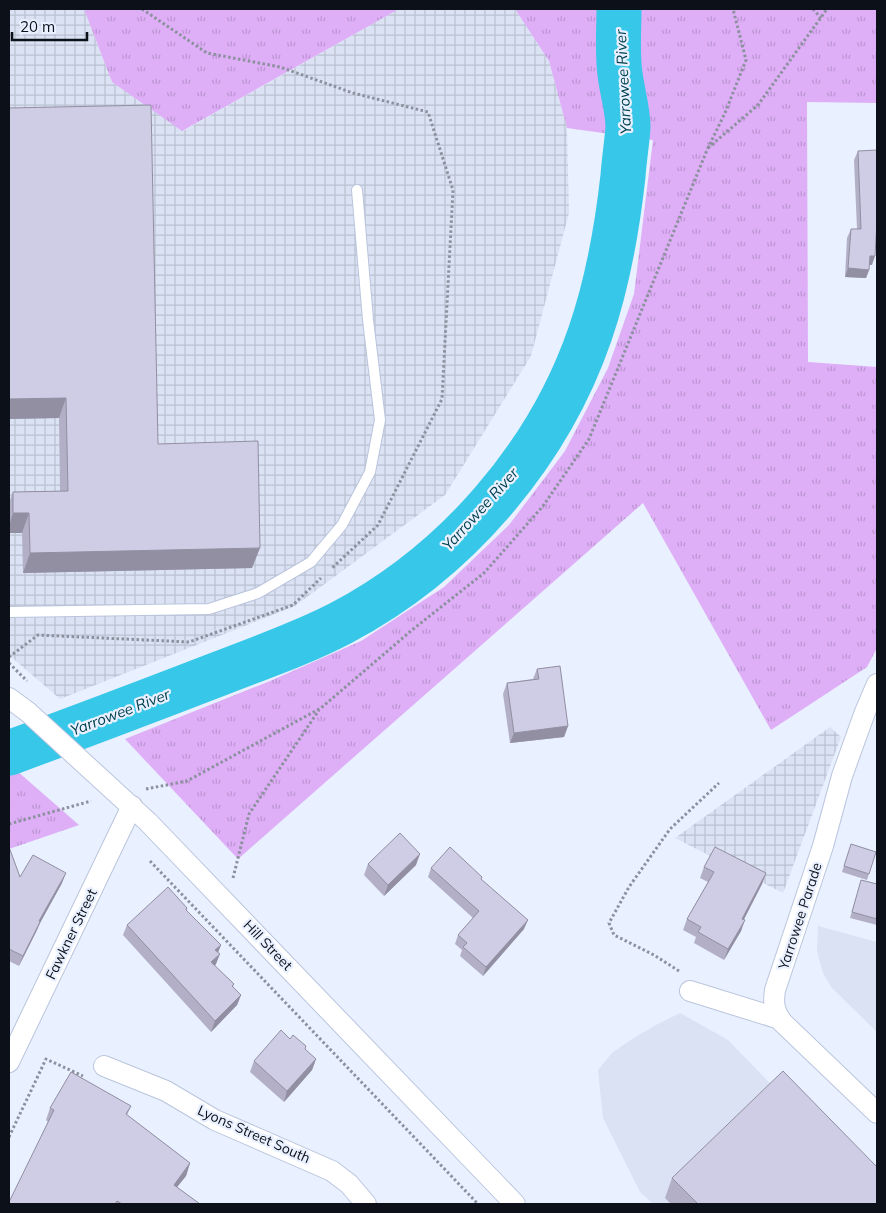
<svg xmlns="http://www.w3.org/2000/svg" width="886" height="1213" font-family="Mulish,sans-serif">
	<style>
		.built { fill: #dae2f4 }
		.industrial { fill: url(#industrial-grid) }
		.park { fill: url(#park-tufts) }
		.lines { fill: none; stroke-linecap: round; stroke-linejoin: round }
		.river { stroke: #37c7e9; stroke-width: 45 }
		.service-casing { stroke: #bac5dd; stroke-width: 12 }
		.minor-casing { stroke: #bac5dd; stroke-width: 22 }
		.path { stroke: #8b919d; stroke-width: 3; stroke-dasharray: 2.5 2.5; stroke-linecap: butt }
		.service { stroke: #fff; stroke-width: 10 }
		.minor { stroke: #fff; stroke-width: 20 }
		.wall { fill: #b2afc6 }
		.shaded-wall { fill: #918fa1 }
		.building { fill: #cfcce6; stroke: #918fa1 }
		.labels { text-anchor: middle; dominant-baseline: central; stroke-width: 4.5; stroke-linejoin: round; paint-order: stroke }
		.street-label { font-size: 14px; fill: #0c1018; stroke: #e9f0ff }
		.water-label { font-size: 15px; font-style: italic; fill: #00404e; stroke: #e9f0ff }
	</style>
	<defs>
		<pattern id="industrial-grid" width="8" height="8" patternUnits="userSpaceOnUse" patternTransform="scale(1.25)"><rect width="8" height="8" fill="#dae2f4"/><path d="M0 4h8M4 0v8" fill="none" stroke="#bac1d0"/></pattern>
		<pattern id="park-tufts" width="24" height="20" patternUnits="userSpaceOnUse" patternTransform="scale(1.25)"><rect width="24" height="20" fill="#deaef7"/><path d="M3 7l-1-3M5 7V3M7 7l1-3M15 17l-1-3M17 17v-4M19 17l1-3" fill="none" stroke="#bd95d3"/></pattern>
	</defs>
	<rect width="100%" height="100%" fill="#e9f0ff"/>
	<g class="built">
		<path d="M818,926L877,942V1032L831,987L823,973L819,959L817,950Z"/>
		<path d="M680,1013L728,1040L877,1193V1204H653L640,1192L603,1118L598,1070L612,1053L632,1039L656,1025Z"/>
	</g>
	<g class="industrial">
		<path d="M9,9H84L112,82L183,131L399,9H515L549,61L567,128L569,213L531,356L445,495L295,606L60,699L9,655Z"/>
		<path d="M830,727L841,737L783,893L675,838Z"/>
	</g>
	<g class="park">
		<path d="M84,9H399L182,131L112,82Z"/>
		<path d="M515,9H877V103L807,102L808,362L877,367V648L867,667L771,730L643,503L238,859L125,739L270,681L361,641L444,587L509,525L565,451L608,368L634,294L653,140L567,128L549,61Z"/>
		<path d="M9,764L79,825L9,849Z"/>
	</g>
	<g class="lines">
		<path class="river" d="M9,753C80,727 151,700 221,673C262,657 303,643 341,623C455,563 548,456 590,334C608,282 617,230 623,176C624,160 627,143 628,127C628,110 622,91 620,74C617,53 619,30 619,9"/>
		<g class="service-casing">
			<path id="service" d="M9,612L209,609L258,593L311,562L342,525L370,472L380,420L368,320L357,190"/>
		</g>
		<g class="minor-casing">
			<g id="minor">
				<path d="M877,684L865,712L842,776L823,846L775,990C773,1003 774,1011 782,1022L877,1113"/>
				<path d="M9,698L28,712L148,822L515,1204"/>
				<path d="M690,991L780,1019"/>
				<path d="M9,1062L132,806"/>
				<path d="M104,1066L166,1091L215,1120L332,1171L349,1184L366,1204"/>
			</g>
		</g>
		<g class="path">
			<path d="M142,9L207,53L280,67L353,93L428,112L453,190L442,399L378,525L331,569"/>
			<path d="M813,9L821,18"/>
			<path d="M708,148L758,105L827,9"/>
			<path d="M9,657L38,635L189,642L293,605L321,578"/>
			<path d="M9,663L27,681"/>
			<path d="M146,789L187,781L321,708L412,630L484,573L543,506L589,439L707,150L725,113L746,60L733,9"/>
			<path d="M9,824L91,801"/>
			<path d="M150,861L478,1204"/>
			<path d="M233,878L249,814L319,710"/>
			<path d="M679,971L654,955L614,935L609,923L629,887L670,829L719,783"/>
			<path d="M9,1137L46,1059L83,1076"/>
		</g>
		<use href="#service" class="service"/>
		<use href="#minor" class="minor"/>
	</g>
	<g class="wall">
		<path d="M9,108L158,444L252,568L23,573L22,533H9V503L13,492L60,491L59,418L9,419Z"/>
		<path d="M858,151L872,265H869V270L866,278L845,277L847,238L851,229H857L854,160Z"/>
		<path d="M537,669L568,726L564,737L510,743L503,694L507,683L533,679Z"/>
		<path d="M851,844L876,852L867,880L842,872Z"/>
		<path d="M9,847L20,877L62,883L40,923L36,932L19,966L9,961Z"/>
		<path d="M368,864L416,865L384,896L364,875Z"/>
		<path d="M704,867L766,873L762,884L744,919L741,931L724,960L694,943L696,937L683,930L687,919L708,882L700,878Z"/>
		<path d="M431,868L481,880L524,929L483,976L460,956L462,950L455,944L458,935L473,918L428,877Z"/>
		<path d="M861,880L877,884V925L850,918Z"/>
		<path d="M187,908V911L221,945L218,952L216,964L215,966L234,984L233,987L241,995L237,1005L211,1032L123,935L127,925Z"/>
		<path d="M290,1039L305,1050L316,1059L312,1070L284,1102L250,1072L254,1061Z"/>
		<path d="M131,1106L127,1115L190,1163L186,1176L177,1187L200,1204H9L48,1122L46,1120L50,1108Z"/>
		<path d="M672,1178L877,1204H671L665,1198Z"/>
	</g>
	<g class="shaded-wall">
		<path d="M870,256H875L872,265L867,264Z"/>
		<path d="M848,268L869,270L866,278L845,277Z"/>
		<path d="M66,398L59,418L9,419V399Z"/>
		<path d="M13,513H29L22,533H9V526Z"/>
		<path d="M260,548L252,568L23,573L30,553Z"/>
		<path d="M568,726L564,737L510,743L514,733Z"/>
		<path d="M420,854L416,865L384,896L388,885Z"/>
		<path d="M66,873L62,883L40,923L36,932L19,966L23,956L39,921Z"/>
		<path d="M766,873L762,884L739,929L742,919Z"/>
		<path d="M528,920L524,929L483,976L486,967Z"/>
		<path d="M745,920L741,931L724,960L728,949Z"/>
		<path d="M221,945L217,955L215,950Z"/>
		<path d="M220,954L216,964L207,973L211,962Z"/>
		<path d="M241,995L237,1005L211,1032L215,1021Z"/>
		<path d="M316,1059L312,1070L284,1102L287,1091Z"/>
		<path d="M190,1163L186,1176L169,1197L174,1185Z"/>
	</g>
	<g class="building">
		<path d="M151,105L158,444L258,441L260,548L30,553L29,513H13V492L68,491L66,398L9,399V108Z"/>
		<path d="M877,150V221L875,256H870L869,270L848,268L851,229H861L858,151Z"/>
		<path d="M560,666L568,726L514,733L507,683L539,679L537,669Z"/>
		<path d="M400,833L420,854L388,885L368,864Z"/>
		<path d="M851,844L876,852L869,874L844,866Z"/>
		<path d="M9,847L20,877L33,855L66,873L39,921L40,922L23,956L9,949Z"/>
		<path d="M450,847L482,877L481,879L528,920L486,967L463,947L467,943L458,935L479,911L431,868Z"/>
		<path d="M715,847L766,873L742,919L745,920L728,949L698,932L701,927L687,919L714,872L704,867Z"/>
		<path d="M861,880L877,884V919L852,912Z"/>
		<path d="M168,887L187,908L186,910L221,945L215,950L220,954L211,962L234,984L232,986L241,995L215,1021L127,925Z"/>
		<path d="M281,1030L290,1039L293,1035L306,1046L305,1049L316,1059L287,1091L254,1061Z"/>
		<path d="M783,1071L877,1167V1204H698L672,1178Z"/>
		<path d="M71,1072L131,1106L126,1114L190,1163L174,1185L200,1204H122L117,1201L115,1204H9V1202L54,1110L50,1108Z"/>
	</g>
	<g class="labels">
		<g class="street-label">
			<text transform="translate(800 916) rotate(-72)">Yarrowee Parade</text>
			<text transform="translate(71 934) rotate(-64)">Fawkner Street</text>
			<text transform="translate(268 945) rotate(46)">Hill Street</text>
			<text transform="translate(254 1134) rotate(24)">Lyons Street South</text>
		</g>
		<g class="water-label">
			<text transform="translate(623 82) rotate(-93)">Yarrowee River</text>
			<text transform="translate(480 509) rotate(-48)">Yarrowee River</text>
			<text transform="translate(120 712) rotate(-21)">Yarrowee River</text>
		</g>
	</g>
	<rect width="886" height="1213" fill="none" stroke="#0c1018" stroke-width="20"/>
	<path d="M12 32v8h75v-8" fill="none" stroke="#0c1018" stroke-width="2.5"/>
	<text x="20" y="32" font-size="15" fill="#0c1018" stroke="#e9f0ff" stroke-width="4" paint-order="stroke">20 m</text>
</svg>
